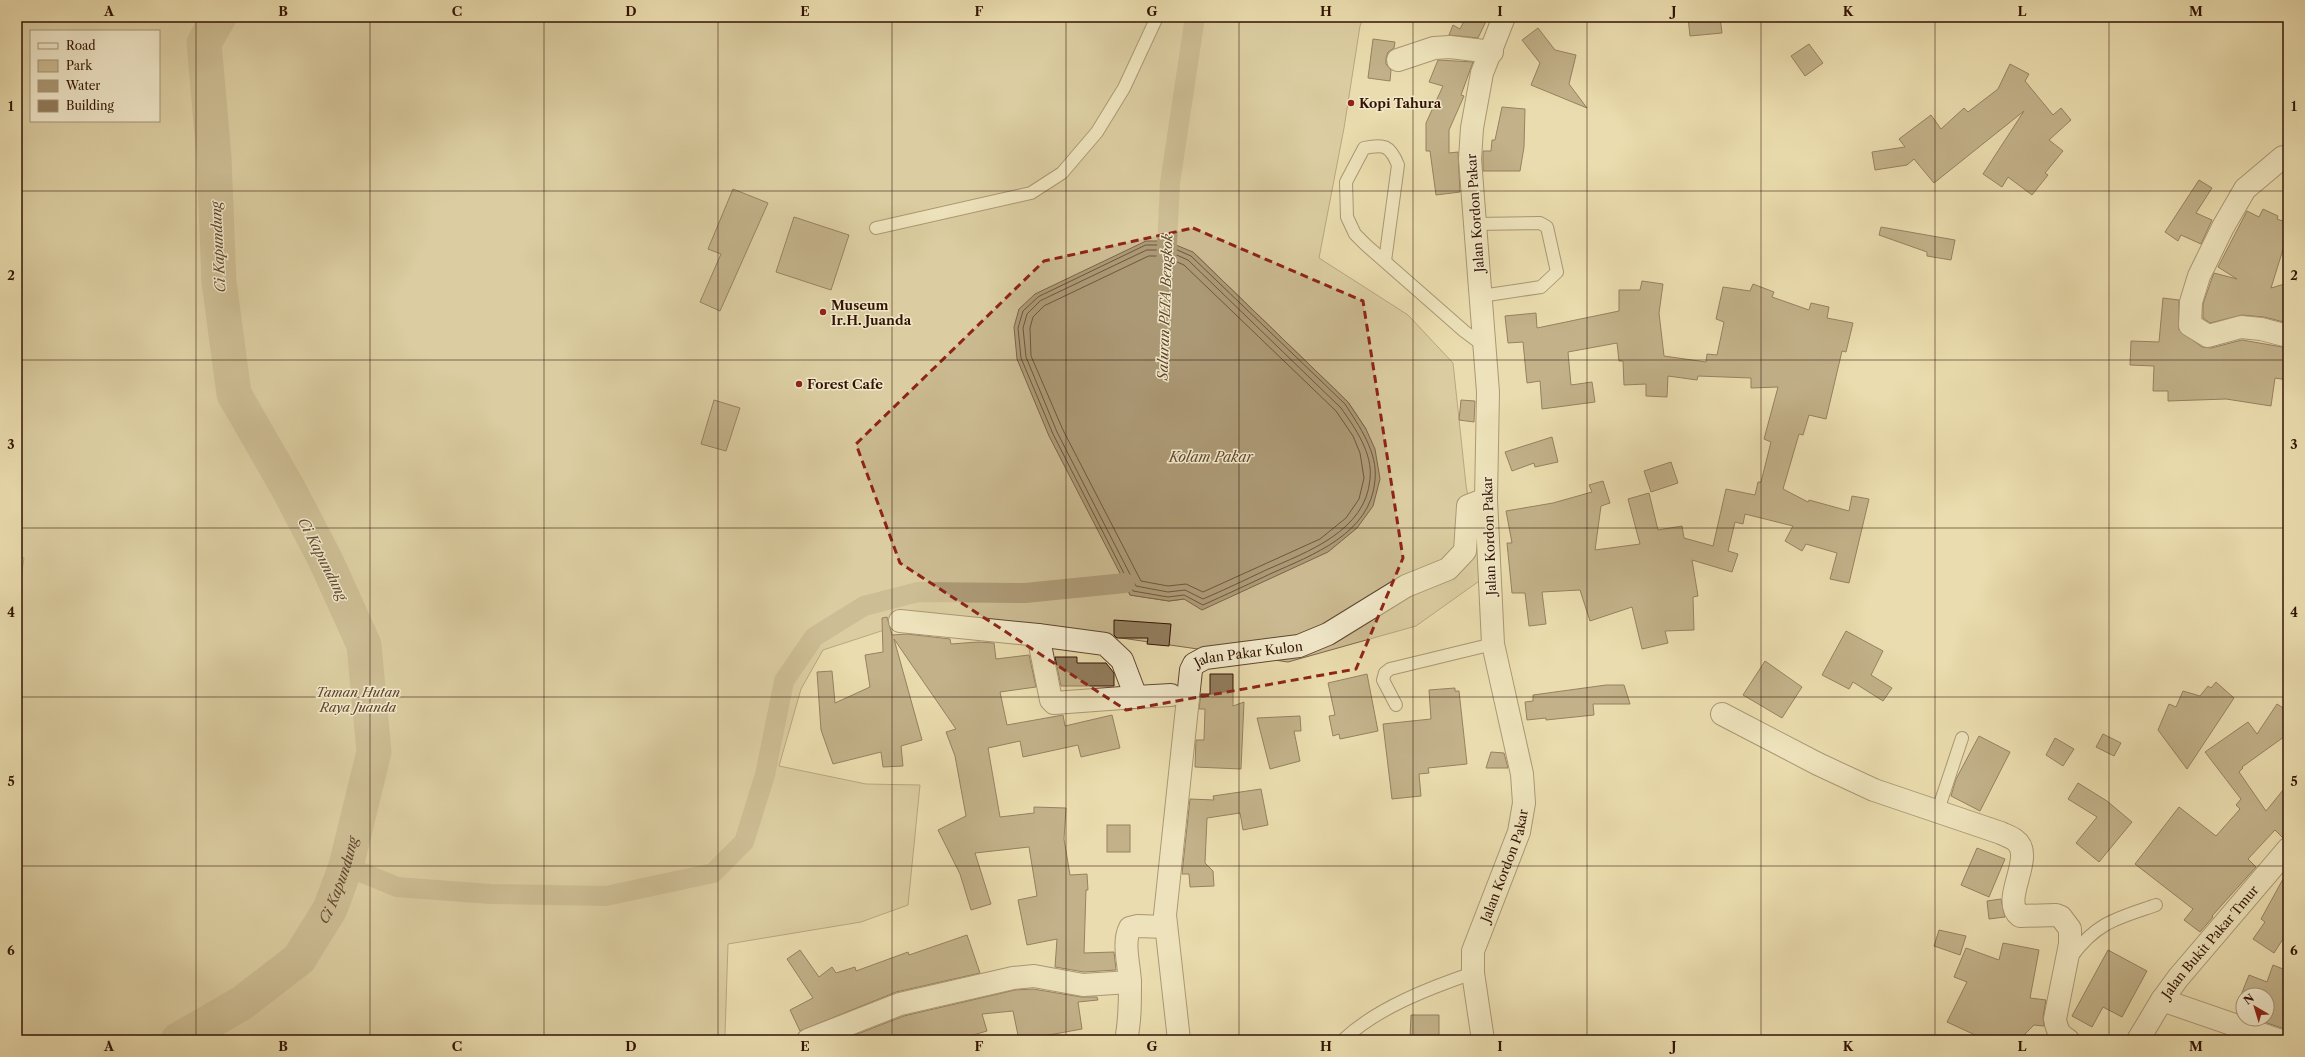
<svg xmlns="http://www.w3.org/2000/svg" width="2305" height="1057" font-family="'Libre Caslon Text',serif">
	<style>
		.green { fill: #cbba91; stroke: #7e664a; fill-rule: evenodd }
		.water { fill: #ab9874; stroke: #7b6347 }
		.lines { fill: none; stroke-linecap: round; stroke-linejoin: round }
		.shore { stroke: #6e563c; stroke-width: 1 }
		.canal { stroke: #ab9874; stroke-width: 20 }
		.river { stroke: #ab9874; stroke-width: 35 }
		.building { fill: #927c5c; stroke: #321303 }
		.lane-casing { stroke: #60452e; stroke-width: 14 }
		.street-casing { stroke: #60452e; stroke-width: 24 }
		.lane { stroke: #f1e8ca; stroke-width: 12 }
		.street { stroke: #f1e8ca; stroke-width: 22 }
		.marked { fill: none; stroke: #8f2418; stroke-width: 3; stroke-dasharray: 8 5; stroke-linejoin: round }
		.grid { fill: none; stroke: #321303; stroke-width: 1; stroke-opacity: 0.55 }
		.poi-dot { fill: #8f2418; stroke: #f1e8ca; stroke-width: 1.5 }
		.labels { text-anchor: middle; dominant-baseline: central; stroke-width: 3; stroke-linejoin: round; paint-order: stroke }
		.poi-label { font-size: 13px; font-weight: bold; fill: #321303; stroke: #f1e8ca; text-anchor: start }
		.street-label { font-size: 13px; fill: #321303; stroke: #f1e8ca }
		.park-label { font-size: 13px; font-style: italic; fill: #60452e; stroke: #f1e8ca }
		.water-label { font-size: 14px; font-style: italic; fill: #624830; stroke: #f1e8ca }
		.neatline { fill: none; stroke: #321303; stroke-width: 1.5 }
		.grid-label { font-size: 13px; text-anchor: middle; font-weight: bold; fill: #321303 }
	</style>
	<rect width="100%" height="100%" fill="#eadcae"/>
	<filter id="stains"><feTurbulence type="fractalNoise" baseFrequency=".005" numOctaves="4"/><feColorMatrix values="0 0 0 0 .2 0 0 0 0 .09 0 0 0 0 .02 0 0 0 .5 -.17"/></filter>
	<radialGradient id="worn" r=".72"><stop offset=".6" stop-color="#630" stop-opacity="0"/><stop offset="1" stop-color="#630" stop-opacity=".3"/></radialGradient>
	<path class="green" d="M17,17H1364L1360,26L1344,128L1319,258L1408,315L1453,363L1466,485L1482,579L1416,626L1288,662L1010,622L912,621L823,650L801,689L779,766L866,784L920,785L908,905L861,922L728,944L725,1034L727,1040H17V604L24,558L17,555ZM31,31H159V121H31ZM1193,252L1348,402L1366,429L1184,599L1169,601L1130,595L1125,583Z"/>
	<path class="water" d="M1146,241H1166L1193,252L1348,402L1366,429L1375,449L1380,479L1373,506L1357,528L1328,552L1202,610L1184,599L1169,601L1130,595L1125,583L1049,436L1017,359L1014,327L1019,309L1035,294Z"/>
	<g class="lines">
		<g class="shore">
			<path d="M1146,245H1166L1191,256L1345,404C1359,426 1378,452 1375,480C1371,534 1312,555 1270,574C1247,585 1225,595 1203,605L1184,595L1168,597L1133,591L1053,434L1021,358L1018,328L1023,311L1038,297Z"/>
			<path d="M1147,250H1165L1188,260L1341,408C1355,428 1373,453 1370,479C1366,531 1307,552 1266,570C1245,580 1224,590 1203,599L1185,590L1168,592L1136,586L1057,432L1026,357L1023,328L1027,314L1040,301Z"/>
			<path d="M1149,256H1163L1184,265L1336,411L1353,436L1360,453L1364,478L1359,499L1346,518L1320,539L1203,592L1186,584L1168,586L1141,581L1063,430L1031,356L1030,328L1033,317L1044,306Z"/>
		</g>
		<g class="canal">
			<path d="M1166,267L1170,183L1195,17"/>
			<path d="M346,866L397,887L490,894L606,896L713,873L744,842L765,775L784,681L814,637L864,606L918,592L1025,593L1125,583"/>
		</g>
		<path class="river" id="s1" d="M178,1040L242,1003L299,959L330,909L346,866L374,752L364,645L326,561L289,490L234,394L219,282L214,157L204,43L219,17"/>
	</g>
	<g class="building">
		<path d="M1466,17H1488L1478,38L1449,35L1453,25L1460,29Z"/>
		<path d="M1688,17H1720L1722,33L1690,36Z"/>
		<path d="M1538,28L1555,50L1576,55L1569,84L1587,108L1531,85L1540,63L1522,40Z"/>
		<path d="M1373,39L1395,42L1394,48L1388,52L1386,58V64L1391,70L1390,81L1368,78Z"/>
		<path d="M1809,44L1823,63L1805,76L1791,56Z"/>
		<path d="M1438,60L1473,62L1461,95L1464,96L1449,130V153L1458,152L1460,192L1436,195L1430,151H1426V123L1443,86L1429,82Z"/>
		<path d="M2010,64L2029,74L2025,81L2053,115L2061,108L2071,120L2049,140L2063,151L2045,173L2048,175L2032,195L2008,177L2002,187L1983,174L2024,111L1934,183L1914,159L1907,165L1875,170L1872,152L1905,147L1899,139L1931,115L1941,129L1964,108L1968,112L1998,89Z"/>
		<path d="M1502,107L1525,109L1524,147L1520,171H1483V151H1491L1492,140H1495Z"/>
		<path d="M2199,180L2212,188L2196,213L2212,220L2201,244L2181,235L2178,241L2165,232Z"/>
		<path d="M733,189L768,203L720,311L700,302L721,254L708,249Z"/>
		<path d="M2263,209L2278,216L2277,219L2288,223V244L2285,243L2271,288L2288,283V323L2264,317L2242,315L2210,323L2203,318V304L2211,281L2214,273L2237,279L2218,267L2247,211L2259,217Z"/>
		<path d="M794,217L849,235L831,290L776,272Z"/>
		<path d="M1881,227L1955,240L1951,260L1927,256V252L1879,235Z"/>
		<path d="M1642,281L1663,284L1659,313L1664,356L1706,362L1707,354L1717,355L1724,322L1716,319L1723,287L1750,291L1753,284L1774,292L1772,297L1809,310L1811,303L1829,307L1827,318L1853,323L1846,352L1842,351L1826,419L1809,415L1803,435L1799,434L1783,489L1808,502L1809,500L1849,511L1852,496L1869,499L1849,583L1830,579L1837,553L1806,544L1802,551L1785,541L1793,526L1745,514L1743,524L1735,522L1728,551L1738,554L1732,572L1692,560L1698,596L1693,597L1694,630L1665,631L1668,643L1642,649L1632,607L1590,621L1580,590L1542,592L1546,624L1529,626L1525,593H1512L1507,543H1512L1506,511L1553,503L1592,492L1589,485L1603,481L1610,503L1601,506L1595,550L1640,544L1628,499L1649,493L1658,530L1682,526L1684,538L1713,546L1726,489L1755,495L1758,482H1761L1771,442L1764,439L1778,387L1751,388V378L1698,376L1697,380L1668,376L1667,397L1646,396V384L1624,385L1623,361H1619L1617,343L1568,352L1571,385L1592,382L1595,402L1542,409L1540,381L1527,383L1523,342L1508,343L1505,316L1536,313L1537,328L1619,311V290H1640Z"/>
		<path d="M2163,298L2179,300V330L2202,347L2211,348L2242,340L2288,348V380L2275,378L2271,406L2226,399L2168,401V391H2153L2154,366L2130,365L2131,341L2159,342Z"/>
		<path d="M714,400L740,408L726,451L701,444Z"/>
		<path d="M1461,400L1475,401L1474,422L1459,420Z"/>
		<path d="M1552,437L1558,462L1535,467L1534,463L1512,471L1505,452Z"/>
		<path d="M1671,462L1678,483L1651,492L1644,471Z"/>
		<path d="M887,617L892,635L907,634L950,639L951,644L978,642L994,643L996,659L1029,655L1036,687L1000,692L1007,725L1063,715L1065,726L1112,715L1120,748L1081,757L1078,745L1023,757L1020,741L988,748L1000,817L1034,813V807L1066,808L1064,839L1070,875L1087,874L1088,890H1086L1084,953L1114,952L1116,970L1084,972L1055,967L1057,939L1027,945L1018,900L1037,896L1029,847L975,853L991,904L971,910L960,874L938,830L966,816L955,756L946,732L956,729L894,639L922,740L901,746L903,766L883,767L881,752L833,764L821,730L817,672L832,671L835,703L870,687L865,655L883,652L882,618Z"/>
		<path d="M1114,620L1171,624L1169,646L1147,644L1148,638H1117L1114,635Z"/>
		<path d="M1846,631L1883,651L1871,675L1892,688L1883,701L1853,682L1849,689L1822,675Z"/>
		<path d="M1055,657H1077V663H1106L1114,673V686H1061Z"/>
		<path d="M1765,661L1802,687L1782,718L1743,695Z"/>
		<path d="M1210,674H1233V706L1244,702L1241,769L1195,767L1196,740H1204L1205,709H1199L1201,694H1210Z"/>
		<path d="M1367,674L1378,731L1340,739L1339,734L1333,736L1329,716L1335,715L1328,683Z"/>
		<path d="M2216,682L2234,698L2187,769L2158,730L2169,704L2176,707L2183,691L2200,696L2208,686L2211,688Z"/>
		<path d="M1606,685H1624L1630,704H1593L1594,715L1546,720V718L1527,720L1525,702L1533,701V695Z"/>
		<path d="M1455,688V691H1459L1467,764L1428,768L1429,773L1419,774L1421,796L1392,799L1383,724L1431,719L1429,690Z"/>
		<path d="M2277,704L2288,711V734L2242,767L2243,768L2239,772L2266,811L2288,784V837L2283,838L2275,830L2248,859L2256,867L2212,916L2213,917L2200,932L2184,920L2193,909L2135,864L2179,807L2216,836L2240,809L2236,805L2241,799L2205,752L2248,722L2257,734Z"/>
		<path d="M1300,716L1301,731H1294L1300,761L1270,769L1257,718Z"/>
		<path d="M2103,734L2121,743L2114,756L2096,747Z"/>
		<path d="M1979,736L2010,752L1980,811L1951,796L1956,779Z"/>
		<path d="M2055,738L2074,749L2063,766L2046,755Z"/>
		<path d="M1491,752L1504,753L1508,768H1486Z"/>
		<path d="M2078,783L2107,801L2132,822L2099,862L2076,843L2097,817L2068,799Z"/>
		<path d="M1261,789L1268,825L1243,830L1240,813L1207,818L1205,863L1213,871L1214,886L1190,887L1189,874H1182L1190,799L1214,800L1213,796Z"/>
		<rect x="1107" y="825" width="23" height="27"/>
		<path d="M1977,848L2005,859L1989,897L1961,885Z"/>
		<path d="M2288,870V931L2274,953L2253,939L2265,922L2261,919Z"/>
		<path d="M2001,899L2005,917L1989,919L1987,901Z"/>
		<path d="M1939,930L1966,936L1960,955L1934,946Z"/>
		<path d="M967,935L980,973L896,992L800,1031L790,1010L813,998L787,959L800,950L819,977L832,967L836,973L855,967L856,971L908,952L909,955Z"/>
		<path d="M2003,943L2039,950L2030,998L2046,1000L2043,1017L2044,1026L2034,1025L2019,1040H1986L1947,1022L1967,982L1954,977L1966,948L1999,960Z"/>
		<path d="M2108,950L2147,971L2122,1017L2103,1007L2092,1027L2072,1016Z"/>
		<path d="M2273,965L2288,971V1033L2282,1028L2255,1019H2267V995H2243V1007L2237,1005L2249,975L2267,982Z"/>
		<path d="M1033,989L1081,997H1097L1098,1000L1078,1002L1082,1029L1038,1037L1039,1040H1019L1013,1011L982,1014L987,1031L970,1036L971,1040H842L904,1016L1015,990Z"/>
		<path d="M1411,1015H1439V1038H1410Z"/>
	</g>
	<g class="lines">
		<g class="lane-casing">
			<g id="lane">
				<path d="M1475,224L1540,223L1547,227L1557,272L1541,287L1481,296"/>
				<path d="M876,228L1031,193L1062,173L1097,132L1124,88L1157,17"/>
				<path d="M1385,261L1398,165C1390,145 1384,144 1364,148L1346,182L1347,217L1355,234L1366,245L1464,331L1484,346"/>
				<path d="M1396,705L1383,680L1385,673L1390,669L1493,644"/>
				<path d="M1937,813L1962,738"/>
				<path d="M2072,956C2097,922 2118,918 2156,905"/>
				<path d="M1343,1040C1377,1008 1429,988 1473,973"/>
			</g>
		</g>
		<g class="street-casing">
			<g id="street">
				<path d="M1398,60L1434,48L1450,47L1492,52"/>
				<path d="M2283,157L2245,189L2223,227L2199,276L2191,302L2190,325L2208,336L2241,327L2261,329L2288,336"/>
				<path d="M900,621L1038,635L1105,644L1122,660L1136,697L1171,695"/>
				<path d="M1038,635L1051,700L1054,703L1136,697"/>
				<path d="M1722,714L1818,764L1874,790L2001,833C2005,835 2011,837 2015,840C2037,856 1999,900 2020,916L2056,915L2061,917L2070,929V944L2055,1019C2057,1030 2059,1035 2068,1040"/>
				<path d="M2162,1000L2278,1040"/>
				<path d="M808,1040L900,1004L1013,978L1034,976L1083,985L1130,982"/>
				<path d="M1126,1040C1130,1022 1130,1003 1130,984C1130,967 1122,943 1130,928L1138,926L1166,927"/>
				<path id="s2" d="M1179,1040L1165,915L1191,670L1194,664L1205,658L1299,646L1328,634L1406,586L1448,569L1465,551L1468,506L1486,499"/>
				<path id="s3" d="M1483,1040L1473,973V951L1519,832L1524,803L1522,774L1493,644L1486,499L1488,392L1470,159L1472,128L1482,73L1504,17"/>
				<path id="s4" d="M2138,1040L2162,1000L2178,978L2288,849"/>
			</g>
		</g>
		<use href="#lane" class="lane"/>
		<use href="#street" class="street"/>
	</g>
	<path d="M0 0H2305V1057H0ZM1193,228L1363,301L1403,558L1356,669L1126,710L900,563L856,444L1044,261Z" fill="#eadcae" fill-opacity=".55" fill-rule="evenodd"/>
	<path class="marked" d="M1193,228L1363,301L1403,558L1356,669L1126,710L900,563L856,444L1044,261Z"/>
	<path class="grid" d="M196,17V1040M370,17V1040M544,17V1040M718,17V1040M892,17V1040M1066,17V1040M1239,17V1040M1413,17V1040M1587,17V1040M1761,17V1040M1935,17V1040M2109,17V1040M17,191H2288M17,360H2288M17,528H2288M17,697H2288M17,866H2288"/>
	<g class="poi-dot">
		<circle cx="1351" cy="103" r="4"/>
		<circle cx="823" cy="312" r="4"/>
		<circle cx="799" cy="384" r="4"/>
	</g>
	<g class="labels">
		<g class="poi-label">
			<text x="1359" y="103">Kopi Tahura</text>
			<text x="831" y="305">Museum<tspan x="831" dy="15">Ir.H. Juanda</tspan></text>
			<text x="807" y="384">Forest Cafe</text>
		</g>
		<g class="street-label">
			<text transform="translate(1475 213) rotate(-94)">Jalan Kordon Pakar</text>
			<text transform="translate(1489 536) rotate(-92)">Jalan Kordon Pakar</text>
			<text stroke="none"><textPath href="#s2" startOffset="435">Jalan Pakar Kulon</textPath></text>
			<text stroke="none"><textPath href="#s3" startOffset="181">Jalan Kordon Pakar</textPath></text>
			<text stroke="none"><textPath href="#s4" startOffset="122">Jalan Bukit Pakar Tmur</textPath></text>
		</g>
		<g class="park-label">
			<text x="358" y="692">Taman Hutan<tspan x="358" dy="15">Raya Juanda</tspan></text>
		</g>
		<g class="water-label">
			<text transform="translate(218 247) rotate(-93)">Ci Kapundung</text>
			<text transform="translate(1165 307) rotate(-88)">Saluran PLTA Bengkok</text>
			<text x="1211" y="457">Kolam Pakar</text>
			<text transform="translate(323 559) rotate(63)">Ci Kapundung</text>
			<text stroke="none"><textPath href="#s1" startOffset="235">Ci Kapundung</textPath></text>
		</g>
	</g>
	<rect width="2305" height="1057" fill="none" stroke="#eadcae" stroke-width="44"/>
	<rect x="30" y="30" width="130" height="92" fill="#f1e8ca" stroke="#a5937a"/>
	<rect x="38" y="43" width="20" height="6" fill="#f1e8ca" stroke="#a5937a"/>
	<text x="66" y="50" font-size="12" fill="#321303">Road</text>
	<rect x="38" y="60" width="20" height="12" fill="#cbba91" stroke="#a5937a"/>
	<text x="66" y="70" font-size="12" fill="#321303">Park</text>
	<rect x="38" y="80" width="20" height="12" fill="#ab9874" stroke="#a5937a"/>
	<text x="66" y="90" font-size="12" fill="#321303">Water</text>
	<rect x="38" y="100" width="20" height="12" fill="#927c5c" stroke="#a5937a"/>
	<text x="66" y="110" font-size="12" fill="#321303">Building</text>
	<g transform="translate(2255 1007) rotate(322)"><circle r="19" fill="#f1e8ca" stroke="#a5937a"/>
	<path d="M0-3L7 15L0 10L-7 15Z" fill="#8f2418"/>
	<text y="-6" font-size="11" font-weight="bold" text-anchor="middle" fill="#321303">N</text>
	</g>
	<rect x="22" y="22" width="2261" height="1013" class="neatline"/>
	<g class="grid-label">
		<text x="109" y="16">A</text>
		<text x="283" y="16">B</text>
		<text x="457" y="16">C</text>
		<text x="631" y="16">D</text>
		<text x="805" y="16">E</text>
		<text x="979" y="16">F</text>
		<text x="1152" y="16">G</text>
		<text x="1326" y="16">H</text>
		<text x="1500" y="16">I</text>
		<text x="1674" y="16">J</text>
		<text x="1848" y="16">K</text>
		<text x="2022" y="16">L</text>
		<text x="2196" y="16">M</text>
		<text x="11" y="111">1</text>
		<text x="2294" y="111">1</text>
		<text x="11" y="280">2</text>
		<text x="2294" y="280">2</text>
		<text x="11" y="449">3</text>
		<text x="2294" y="449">3</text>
		<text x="11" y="617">4</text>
		<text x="2294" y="617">4</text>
		<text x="11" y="786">5</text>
		<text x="2294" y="786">5</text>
		<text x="11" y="955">6</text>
		<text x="2294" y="955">6</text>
		<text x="109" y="1051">A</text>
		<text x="283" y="1051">B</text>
		<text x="457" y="1051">C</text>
		<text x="631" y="1051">D</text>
		<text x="805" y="1051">E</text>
		<text x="979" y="1051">F</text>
		<text x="1152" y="1051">G</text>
		<text x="1326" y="1051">H</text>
		<text x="1500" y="1051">I</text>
		<text x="1674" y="1051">J</text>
		<text x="1848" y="1051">K</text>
		<text x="2022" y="1051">L</text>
		<text x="2196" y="1051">M</text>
	</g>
	<rect width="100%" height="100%" filter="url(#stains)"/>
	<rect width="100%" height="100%" fill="url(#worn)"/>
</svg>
